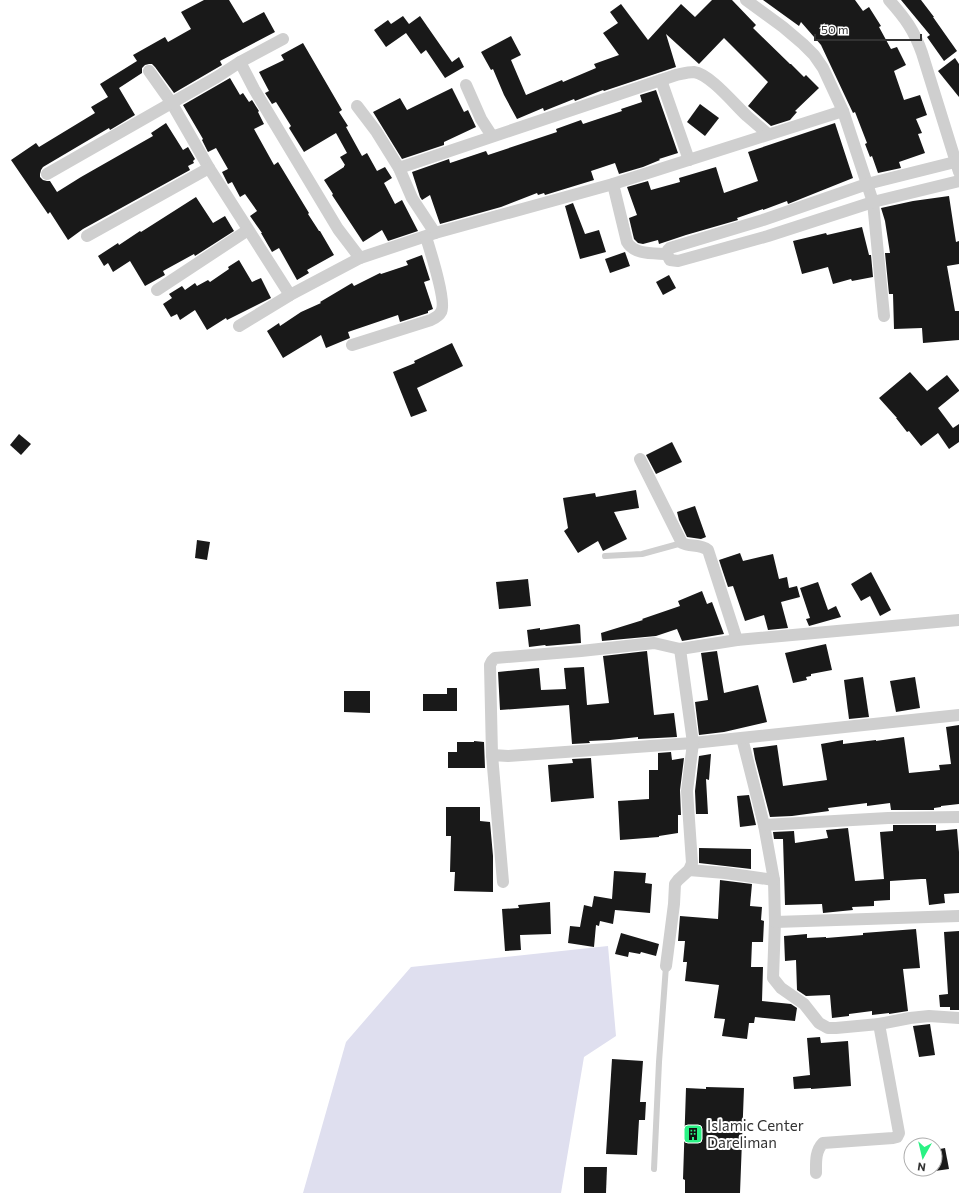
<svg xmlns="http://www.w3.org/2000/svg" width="959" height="1193" font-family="Commissioner,sans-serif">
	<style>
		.green { fill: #dfdfef }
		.building { fill: #191919 }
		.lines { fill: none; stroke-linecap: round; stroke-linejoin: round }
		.service { stroke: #cfcfcf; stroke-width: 6 }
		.minor { stroke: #cfcfcf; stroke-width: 12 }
		.labels { text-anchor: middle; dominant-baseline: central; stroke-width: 4; stroke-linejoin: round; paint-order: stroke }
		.poi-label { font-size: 15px; fill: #323232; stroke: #fff; text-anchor: start }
	</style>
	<rect width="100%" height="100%" fill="#fff"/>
	<path class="green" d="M608,946L616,1036L584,1057L561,1193H303L346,1042L411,967Z"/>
	<g class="building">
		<path d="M204,0H229L243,23L264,12L275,32L220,61L222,65L174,93L155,67L152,64H149L145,65L142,68V73L119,88L135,115L110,130L109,128L43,167L41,170L40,174V177L43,180L47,181H50L57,192L81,177L153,136L151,133L166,123L183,150L188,147L195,159L193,161L194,163L188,166L190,170L83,229L68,240L50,212L48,214L11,160L36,143L39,147L95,113L91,107L108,97L100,84L137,61L133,55L165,37L168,42L191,29L181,12Z"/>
		<path d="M712,0H732L756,25L753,28L790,64H791L804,77L806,75L819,88L795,111L797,112L790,120L771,126L748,106L768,82L724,38L699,64L666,34L676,67L604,91L603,90L575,101L574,99L544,111L543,108L517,119L504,95L493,69L491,70L481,52L511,36L521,55L511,60L526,95L562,80L563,82L596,68L594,64L619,55L603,33L618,23L610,12L621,4L648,40L681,4L695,17Z"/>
		<path d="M763,0H855L863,11L869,7L881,26L879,27L891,49L897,47L906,65L894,71L904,100L920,95L927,115L916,119L922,133L918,134L925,153L899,162L901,168L878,173L872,156L870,157L865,144L867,143L855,112L853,113L821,45L801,22L799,26Z"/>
		<path d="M901,0H921L934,17H933L957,51L944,61L927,37L930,35Z"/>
		<path d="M403,16L409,24L420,16L452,62L459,57L464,67L445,78L426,50L421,54L406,33L386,47L374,30L388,20L391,24Z"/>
		<path d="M303,43L342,110L339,112L348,126L346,127L362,156L367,153L377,171L385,167L392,178L384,183L395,204L402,200L418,231L388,241L382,230L363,242L332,195L333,194L324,180L344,167V166L345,165L340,157L347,153L336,133L304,152L289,128L291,126L276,102L272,104L265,93L269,91L259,72L284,60L281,55Z"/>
		<path d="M955,58L959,64V97L938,71Z"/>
		<path d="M230,78L240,95L243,93L249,102L252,100L259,111L258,112L264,124L254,129L274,165L278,162L309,213L308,214L319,231H320L334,255L307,270L309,273L297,280L279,248L272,252L261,233H262L250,216L257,211L245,194L240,197L232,182L228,184L222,172L228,169L216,148L208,152L202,140L203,139L183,105Z"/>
		<path d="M452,88L464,112L468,110L476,127L444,142V145L402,159L373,112L400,98L407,110Z"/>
		<path d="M656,90L678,153L659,159L660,160L643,167L619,174L615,163L591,171L594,180L545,195L544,193L538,195L537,193L501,207L440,224L430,195L422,200L420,197L412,172L449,159L450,163L486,151L488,155L557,132L556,129L581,120L583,124L622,111L621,109L642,102L640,95Z"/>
		<path d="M700,104L719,118L705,136L687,122Z"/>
		<path d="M835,123L853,178L788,204L787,201L763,210V209L737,218L738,220L686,235L659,244L658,240L643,244L638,243L634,239L629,218L637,215L627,187L648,181L651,190L680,182L679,178L716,167L724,193L758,181L748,152Z"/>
		<path d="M949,196L956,242L959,241V264L947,266L955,311H959V340L923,343L922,328L894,329L893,294H889L885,253H890L885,221L881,208L913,201Z"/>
		<path d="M196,197L213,223L225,216L234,231L195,256L194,254L163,271L165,275L145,286L130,261L113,272L108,263L104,266L98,256L118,243L119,245L140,231L141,232Z"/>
		<path d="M573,203L585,234L599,230L606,252L580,259L565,206Z"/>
		<path d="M862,227L869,255H871L873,277L852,281L851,279L833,284L828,267L802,274L793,241L826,233L827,235Z"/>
		<path d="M625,252L630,266L610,273L605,259Z"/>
		<path d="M422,255L430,280L424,282L433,309L428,311V313L400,322L398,315L348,332L350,338L326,348L321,335L283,358L267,331L279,323L280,326L301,312L321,303L320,302L352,283L354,286L380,273L381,274L408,265L406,261Z"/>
		<path d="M239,260L252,282L261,278L271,298L227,320L226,318L207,330L195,310L180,320L177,314L171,317L163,304L172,298L169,294L182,286L185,290L195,283L197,286L208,280L210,282L229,269L228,267Z"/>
		<path d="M669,275L676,288L663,295L656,282Z"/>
		<path d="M452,343L463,366L417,388L427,411L411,417L393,372L415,363L414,361Z"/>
		<path d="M910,372L927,391L947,375L959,390V391L938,408L953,428L959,424V442L949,449L938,433L921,446L909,431L907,432L896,418H897L879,398Z"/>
		<path d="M19,434L31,444L21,455L10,445Z"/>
		<path d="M672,442L682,462L656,474L646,455Z"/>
		<path d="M636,490L639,508L614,512L627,539L603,551L598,541L578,553L564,531L568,528L563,498L595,493L596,497Z"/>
		<path d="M695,506L706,537L701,539L687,537L679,520L677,512Z"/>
		<path d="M197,540L210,542L207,560L195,558Z"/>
		<path d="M740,553L743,561L773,554L779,579L787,577L789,588L797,586L800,597L781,602L788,628L768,630L764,615L745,621L733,586L728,587L719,560Z"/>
		<path d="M871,572L891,610L880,616L870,596L861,601L851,584Z"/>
		<path d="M528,579L531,606L499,609L496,582Z"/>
		<path d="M818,582L828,610L836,606L841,617L809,626L806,619L810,618L800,588Z"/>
		<path d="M702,591L707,604L712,602L724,634L682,641L677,629L656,636L602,641L601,633L643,620L642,619L680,606L678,601Z"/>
		<path d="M578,624L580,625L581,643L546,646L545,645L529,647L527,630L540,628V630Z"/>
		<path d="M826,644L832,670L811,674V676L806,677L807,680L793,683L785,653Z"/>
		<path d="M647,651L654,715L674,713L677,737L638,739V737L610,740L589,741L590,743L572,744L569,705L500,710L498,672L539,668L541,690L566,689L564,668L584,667L587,705L609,703L603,656Z"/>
		<path d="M717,651L724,693L758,685L767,722L724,732L699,735L695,702L708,700L701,653Z"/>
		<path d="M863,677L869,717L849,719L844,680Z"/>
		<path d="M915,677L920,708L896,712L890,681Z"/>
		<path d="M447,688H457V711H423V694H447Z"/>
		<path d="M344,691H370V713L344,712Z"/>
		<path d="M959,725V804L941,806V807L934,808V810H891L890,803L867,806V803L828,808L829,811L792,816L770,817L755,759L753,748L777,745L783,786L827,780L821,744L843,740V744L876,740V741L904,737L909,773L940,770L939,765L951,764L946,727Z"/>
		<path d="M474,741L484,742L485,768H448V752H457V742H474Z"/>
		<path d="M671,752L672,760L684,758L680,790L681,815H678V833L659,836V837L620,840L618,801L649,799V770H658V753Z"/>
		<path d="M711,754L709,780L706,779L708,814H696L695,791L699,756Z"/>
		<path d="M591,758L594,798L551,802L548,765L573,763L572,759Z"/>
		<path d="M749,795L756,825L740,827L737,796Z"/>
		<path d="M446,807H480V821L490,822L493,856V892L454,891L455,872H450L451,836H446Z"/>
		<path d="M893,825H936V831L957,829L959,852V893L944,894L945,903L929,905L926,879H921L890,881V900L874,901V906L852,907L853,910L823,913L822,904L785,905L783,839H774L773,832L794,831L795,843L828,838L826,830L848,828L855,881L884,879L880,832L893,831Z"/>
		<path d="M699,848L751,849V869L699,863Z"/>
		<path d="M614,871L646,873L645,883L652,884L650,913L615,910L613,924L600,921L599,926L596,925L594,947L568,943L570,926L580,927L584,905L592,907L594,896L612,899Z"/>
		<path d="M720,880L752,884L750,906L762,907L761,920L764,921L763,942H752L751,967H763L762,1001L791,1004L797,1008L795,1021L755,1017L754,1023H749L747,1039L722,1036L725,1019L714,1018L719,985L685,981L687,962H683L685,941H678L680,916L718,919Z"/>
		<path d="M550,902L551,934L520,935L521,950L505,951L502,909L519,908L518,905Z"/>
		<path d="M916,929L920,968L903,969L908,1011L889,1014V1013L872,1015V1011L849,1014V1016L832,1018L830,995L806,996L797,990L796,960L785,961L784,936L807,934V938L826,937V938L863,935V933Z"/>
		<path d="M959,931V1010H950V1007H940L939,995L948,994L944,932Z"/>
		<path d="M621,933L659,944L656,956L641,952L640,954L629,952L628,957L615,954Z"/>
		<path d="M930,1024L935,1055L919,1057L913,1026Z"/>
		<path d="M820,1037L821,1043L848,1041L851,1086L811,1089V1088L794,1089L793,1077L810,1075L807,1038Z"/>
		<path d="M612,1059L643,1061L640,1102H646L645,1120H639L637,1155L606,1154Z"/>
		<path d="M706,1087L744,1088L740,1193H685V1180L683,1179L686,1088L706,1089Z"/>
		<path d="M945,1148L949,1169L935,1171V1150Z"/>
		<path d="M584,1167H607L606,1193H584Z"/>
	</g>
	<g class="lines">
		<g class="service">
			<path d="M605,556L642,554L682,543"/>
			<path d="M654,1169L659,1062L666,966"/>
		</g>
		<g class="minor">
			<path d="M746,0L783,27L803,44L814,55L823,68L843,111L873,202L884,316"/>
			<path d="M889,0C905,18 914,30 922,53L959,172"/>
			<path d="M240,62L283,39"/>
			<path d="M149,71L171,102L209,168L290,295"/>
			<path d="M661,80L689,160"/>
			<path d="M466,85L481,119L492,136"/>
			<path d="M357,106L376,131L399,168L412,198L435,233"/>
			<path d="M959,160L955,162L867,184L763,220L670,248L668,250L667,254L670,260L678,261L768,236L873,202L959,181"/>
			<path d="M399,168L676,75C681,74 688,72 694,72C710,74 735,105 747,116C754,122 761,128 768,134"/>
			<path d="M47,174L217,77L240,62L254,89L338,229L360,258"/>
			<path d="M613,184L627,242C634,255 654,253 667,254"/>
			<path d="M87,236L209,168"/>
			<path d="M157,290L248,230"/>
			<path d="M239,326L290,295L360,258L435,233L613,184L843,111"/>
			<path d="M352,345L431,320C435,318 439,316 441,312C447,303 430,250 426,237"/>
			<path d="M640,459L682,543C690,547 700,544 708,550L737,640"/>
			<path d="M742,738L764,825L774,880L775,922L773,978L781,988L804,1004L819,1023L828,1028H836L879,1024L910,1018L929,1016L959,1018"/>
			<path d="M492,755L490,665L492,661L495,658L581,651L654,643L680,649L737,640L959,620"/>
			<path d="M764,825L888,818L959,817"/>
			<path d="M689,870L725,873L774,880"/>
			<path d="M503,882L492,755L508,756L693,743L959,715"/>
			<path d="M775,922L959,916"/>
			<path d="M666,966L674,904L675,884L678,880L689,870L692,863L687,791L693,743L680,649"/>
			<path d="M816,1173C816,1163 815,1151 823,1143L893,1138L897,1137L899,1133L879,1024"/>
		</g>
	</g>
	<defs>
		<g id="building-square" transform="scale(1)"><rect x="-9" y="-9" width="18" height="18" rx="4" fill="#2af284" stroke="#fff"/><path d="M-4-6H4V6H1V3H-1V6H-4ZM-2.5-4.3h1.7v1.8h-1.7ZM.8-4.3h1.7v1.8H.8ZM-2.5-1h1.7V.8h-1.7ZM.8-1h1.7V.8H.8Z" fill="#111"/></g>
	</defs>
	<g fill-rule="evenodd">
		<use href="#building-square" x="693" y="1134"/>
	</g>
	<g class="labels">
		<g class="poi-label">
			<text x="707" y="1125">Islamic Center<tspan x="707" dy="17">Dareliman</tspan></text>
		</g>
	</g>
	<g transform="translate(923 1157) rotate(188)"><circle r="19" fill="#ffffff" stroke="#adadad"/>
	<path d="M0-3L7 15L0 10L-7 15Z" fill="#2af284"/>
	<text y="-6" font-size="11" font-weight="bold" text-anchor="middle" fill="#323232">N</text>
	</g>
	<path d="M815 34v6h106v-6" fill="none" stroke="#323232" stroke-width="2"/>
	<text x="821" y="34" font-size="12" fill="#323232" stroke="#ffffff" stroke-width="3" paint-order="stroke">50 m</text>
</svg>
